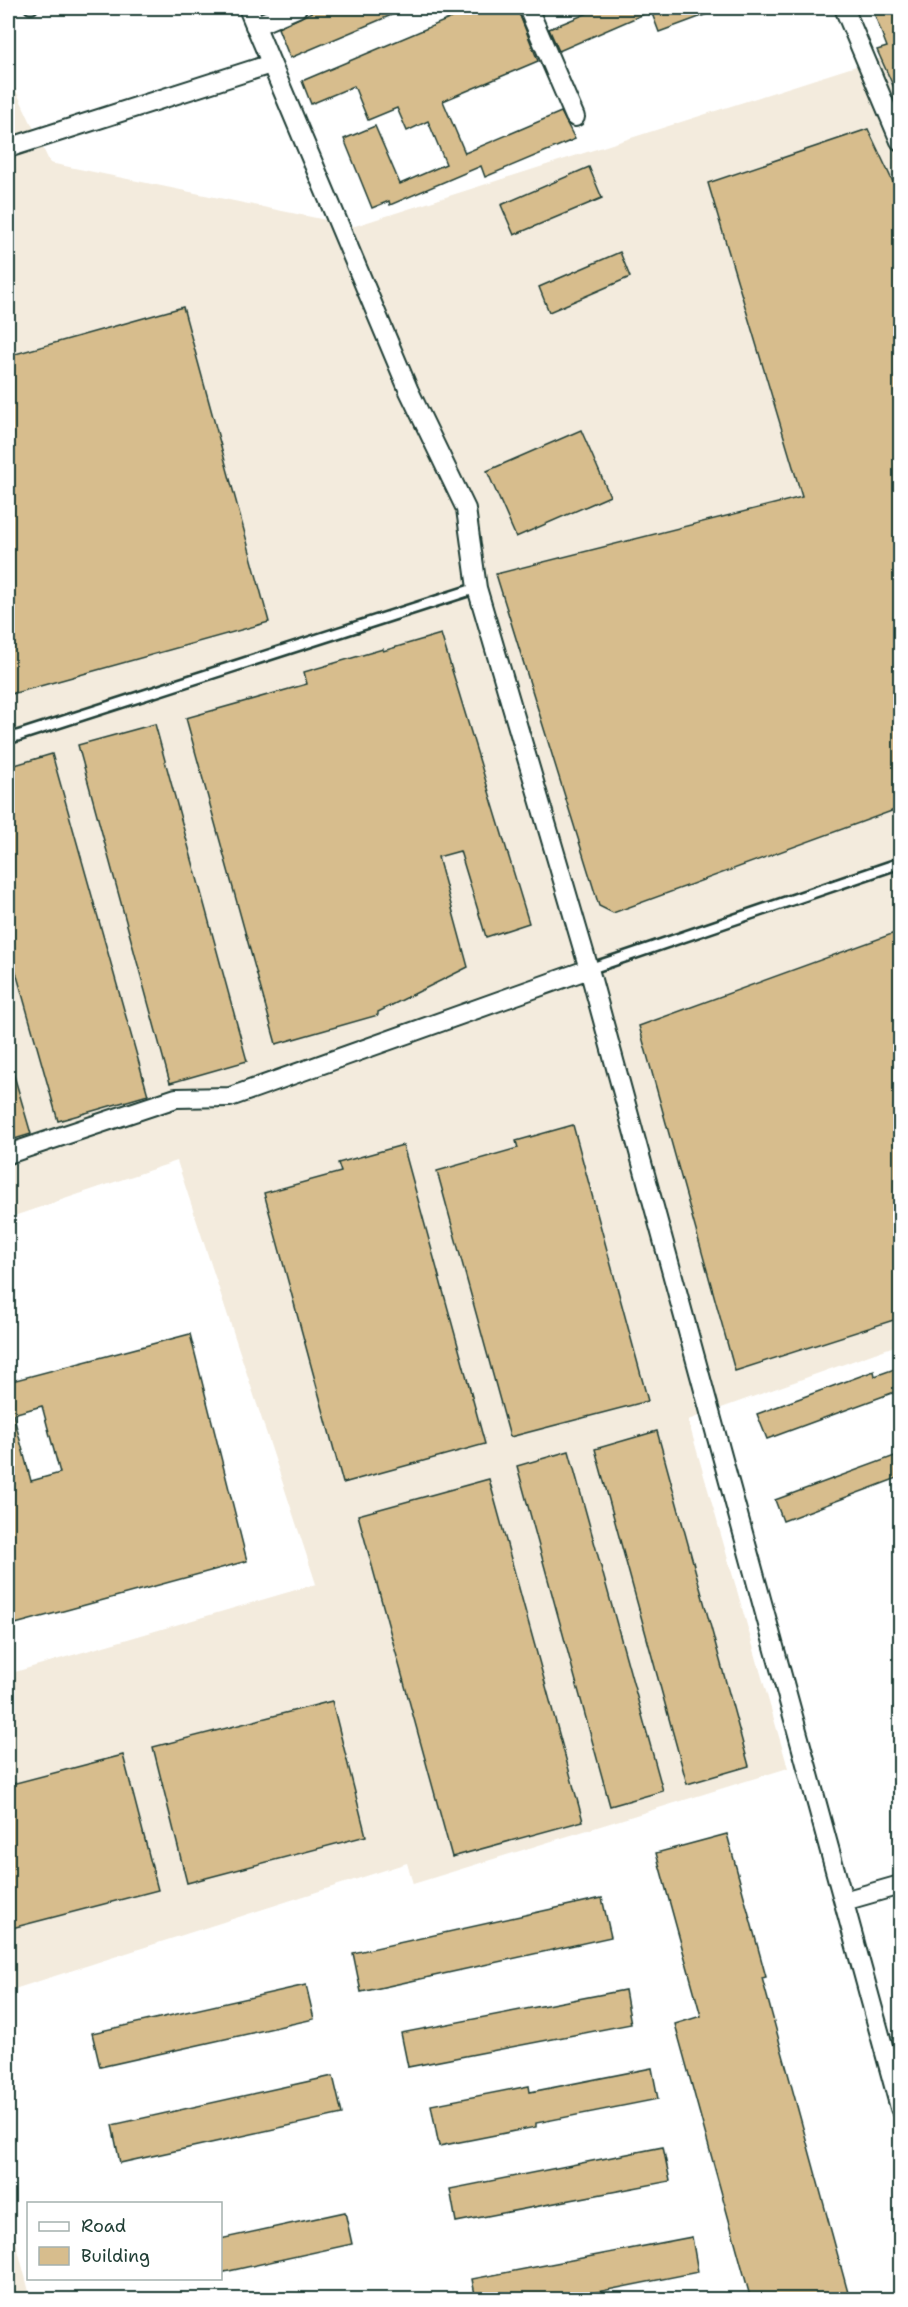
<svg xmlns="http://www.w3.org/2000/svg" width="908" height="2307" font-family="'Shantell Sans',sans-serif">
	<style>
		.built { fill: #f3ebdd }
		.building { fill: #d7bd8d; stroke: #1f3d34; stroke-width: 1.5; fill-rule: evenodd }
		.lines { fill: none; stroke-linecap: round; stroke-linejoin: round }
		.lane-casing { stroke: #1f3d34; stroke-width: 14 }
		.street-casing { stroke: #1f3d34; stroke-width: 22 }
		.lane { stroke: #fff; stroke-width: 9 }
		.street { stroke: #fff; stroke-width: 18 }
	</style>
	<rect width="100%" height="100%" fill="#fff"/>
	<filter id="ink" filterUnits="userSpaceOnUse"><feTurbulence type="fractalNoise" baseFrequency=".0167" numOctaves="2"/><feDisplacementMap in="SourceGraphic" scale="12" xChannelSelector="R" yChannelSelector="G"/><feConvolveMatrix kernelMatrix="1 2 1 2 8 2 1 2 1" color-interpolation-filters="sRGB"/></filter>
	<g filter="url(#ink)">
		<g class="built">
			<path d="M900,52V1344L688,1420L788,1768L413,1884L407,1863L8,1991V1674L316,1584L177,1161L8,1218V74L50,163L355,226Z"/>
			<path d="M8,2212L31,2299H8Z"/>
		</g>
		<g class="building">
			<path d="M320,8H408L290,58L278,28Z"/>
			<path d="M475,8H517L538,61L443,101L465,153L561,112L575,139L485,177L481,166L390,205L389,201L372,208L344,139L375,126L400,184L446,164L428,121L407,131L397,108L368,120L354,86L311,104L302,81Z"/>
			<path d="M600,8H721V9L659,32L651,11L559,51L549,29Z"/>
			<path d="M872,8H900V101L877,50L887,47Z"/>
			<path d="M868,129L900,197V808L613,913L599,906L496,574L802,497L708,183Z"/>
			<path d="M589,167L602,198L514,235L501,205Z"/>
			<path d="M620,252L630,277L549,312L539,287Z"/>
			<path d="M183,307L269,622L8,695V356Z"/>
			<path d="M581,430L610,496L516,537L487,471Z"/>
			<path d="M441,634L529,923L486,937L460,851L438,857L468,967L378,1012V1015L276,1044L186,718L307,684L304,672L383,649V651Z"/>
			<path d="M155,724L247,1061L170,1083L78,745Z"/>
			<path d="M52,754L148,1095L58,1121L8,944V767Z"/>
			<path d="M900,931V1318L735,1371L639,1026Z"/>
			<path d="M11,1065L31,1134L8,1141V1066Z"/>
			<path d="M573,1125L648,1401L510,1437L437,1171L518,1148L516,1141Z"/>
			<path d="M403,1145L485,1444L343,1483L264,1193L341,1172L338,1163Z"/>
			<path d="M190,1334L247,1561L8,1626V1382ZM42,1406L60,1473L31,1481L13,1414Z"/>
			<path d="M900,1367V1390L767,1439L757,1414L874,1371L875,1376Z"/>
			<path d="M657,1431L749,1766L687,1784L595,1449Z"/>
			<path d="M569,1451L663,1791L610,1806L517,1466Z"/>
			<path d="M900,1454V1477L783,1521L775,1500Z"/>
			<path d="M489,1479L583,1821L452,1857L358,1515Z"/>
			<path d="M332,1701L366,1836L187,1883L153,1747Z"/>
			<path d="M123,1755L158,1890L8,1929V1785Z"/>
			<path d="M727,1834L766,1977L762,1978L850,2300H751L675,2024L701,2016L656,1853Z"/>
			<path d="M602,1898L611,1937L361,1992L353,1953Z"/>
			<path d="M306,1985L314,2019L100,2067L92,2033Z"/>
			<path d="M625,1990L631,2024L408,2067L401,2033Z"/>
			<path d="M652,2068L658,2099L536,2123V2127L439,2146L431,2105L529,2086L530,2092Z"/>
			<path d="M333,2076L342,2114L120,2163L112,2125Z"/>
			<path d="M663,2147L670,2181L456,2222L450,2189Z"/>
			<path d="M345,2212L352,2244L220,2273V2239Z"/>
			<path d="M692,2237L698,2272L557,2300H476L472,2279Z"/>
		</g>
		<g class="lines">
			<g class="lane-casing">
				<g id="lane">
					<path d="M30,8H32"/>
					<path d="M8,739L477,588"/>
					<path d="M589,969L900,863"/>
				</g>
			</g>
			<g class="street-casing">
				<g id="street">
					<path d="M248,8L409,391L466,509L477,588L589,969L900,2108"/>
					<path d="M528,8L575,117"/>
					<path d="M844,8L900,141"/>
					<path d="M255,26L297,8"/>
					<path d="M8,148L271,64"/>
					<path d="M8,1154L176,1098L230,1097L589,969"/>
					<path d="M844,1901L900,1885"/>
				</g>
			</g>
			<use href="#lane" class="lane"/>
			<use href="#street" class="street"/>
		</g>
	</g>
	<rect width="908" height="2307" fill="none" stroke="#fff" stroke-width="30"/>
	<rect x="15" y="15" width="878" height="2277" fill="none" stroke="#1f3d34" stroke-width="2" filter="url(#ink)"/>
	<rect x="27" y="2202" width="195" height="78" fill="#ffffff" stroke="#a5b1ae" stroke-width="1.5"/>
	<rect x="39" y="2222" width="30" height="9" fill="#ffffff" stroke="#a5b1ae" stroke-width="1.5"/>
	<text x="81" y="2232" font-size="18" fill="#1f3d34">Road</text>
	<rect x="39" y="2247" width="30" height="18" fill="#d7bd8d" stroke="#a5b1ae" stroke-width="1.5"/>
	<text x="81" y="2262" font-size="18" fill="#1f3d34">Building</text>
</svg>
